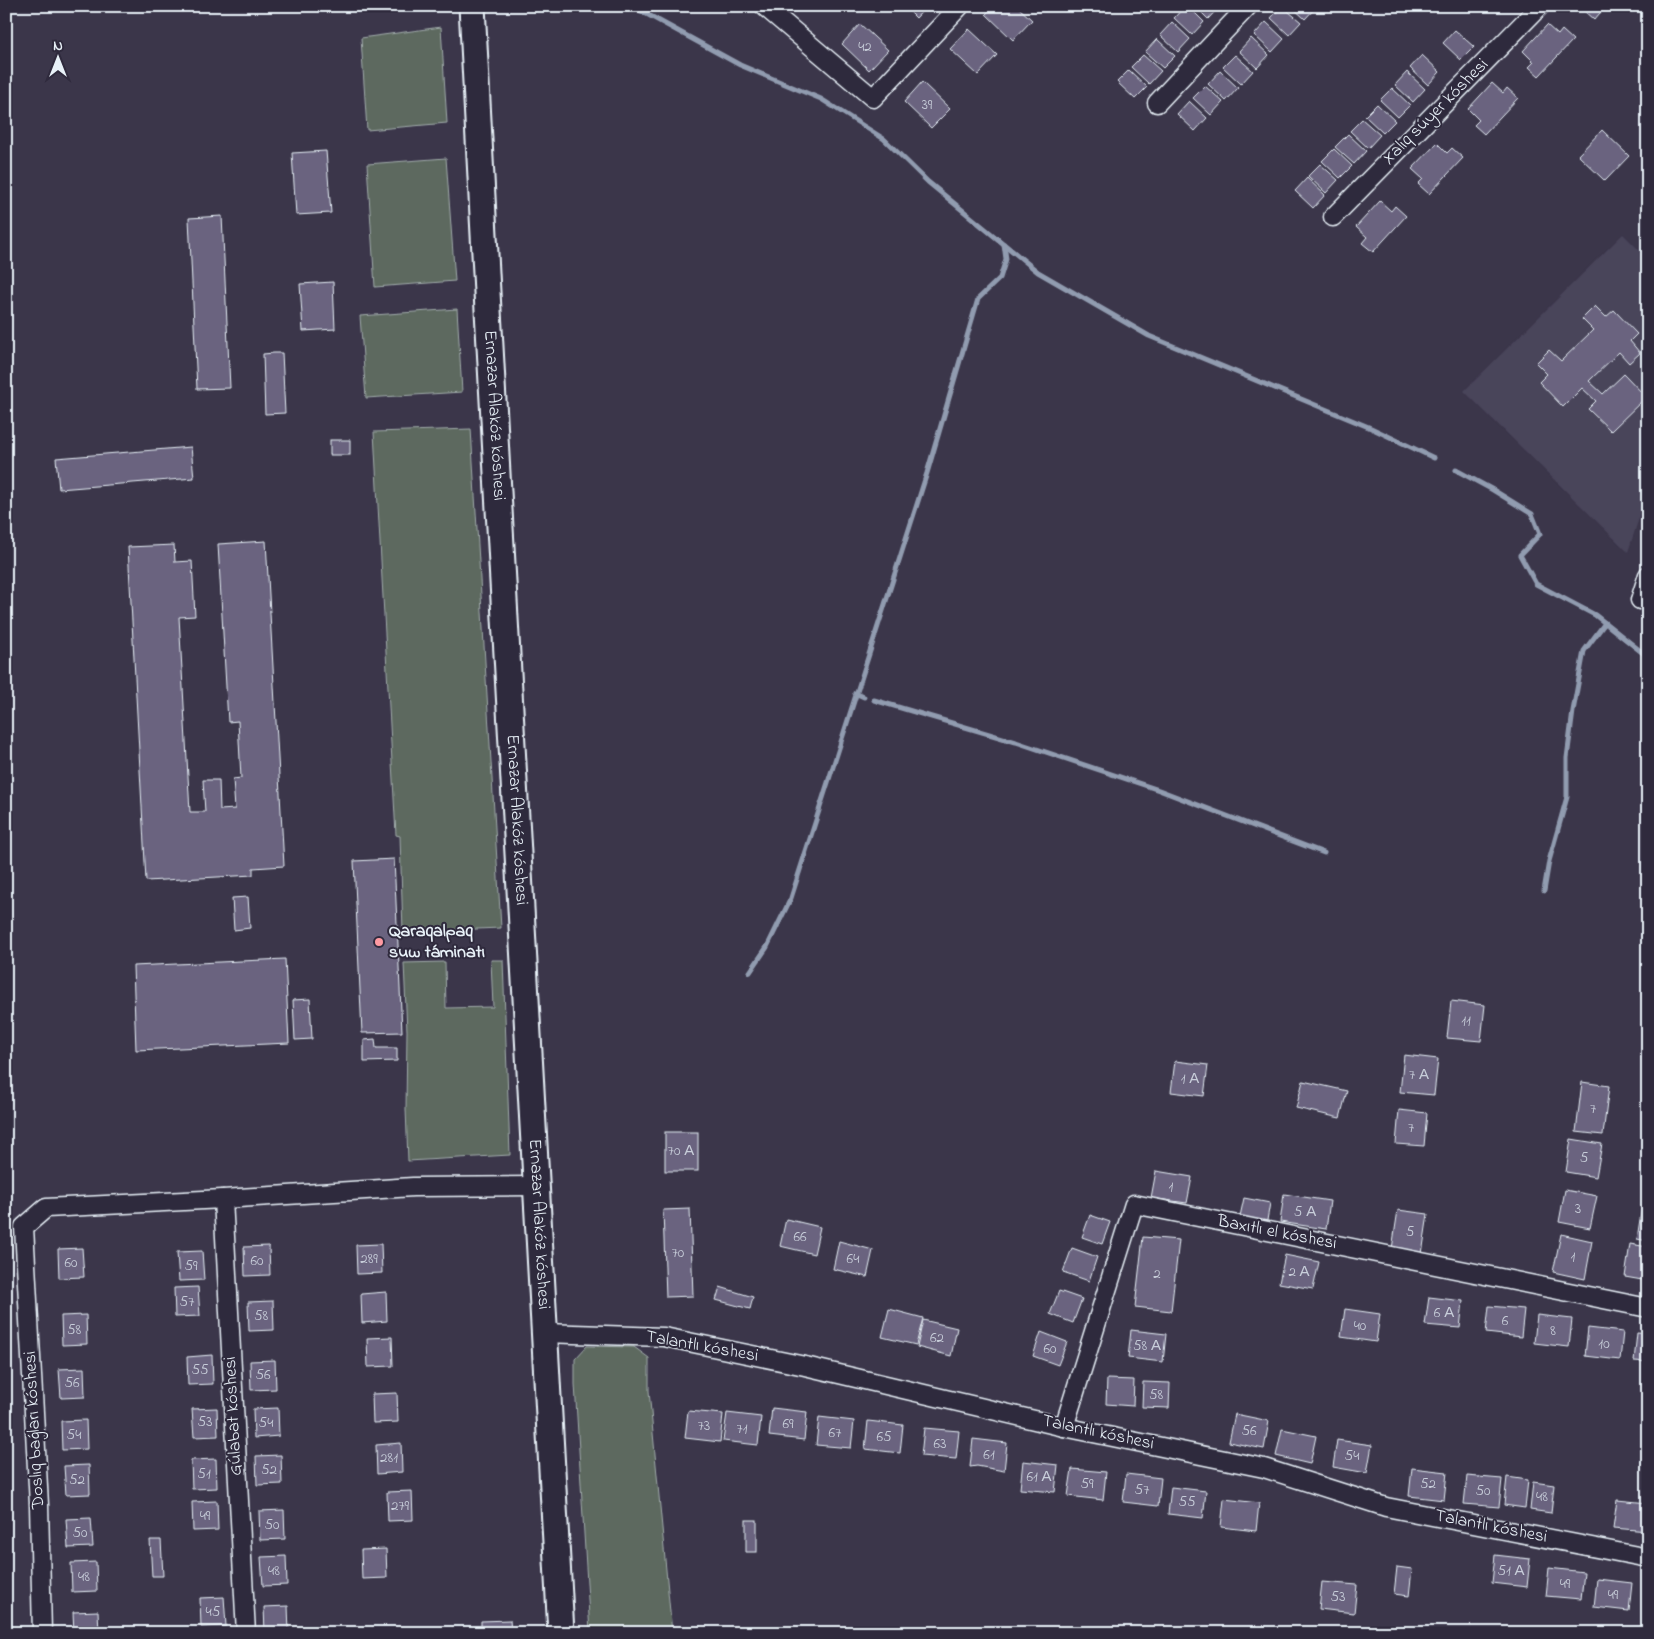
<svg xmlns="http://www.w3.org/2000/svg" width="1654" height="1639" font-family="'Indie Flower',sans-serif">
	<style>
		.built { fill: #49445a }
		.green { fill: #5d695f; stroke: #a2adac }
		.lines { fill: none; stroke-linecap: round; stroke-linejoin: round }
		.stream { stroke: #919cb0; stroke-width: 5 }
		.building { fill: #6a647f; stroke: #e8f1f8 }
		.minor-casing { stroke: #e8f1f8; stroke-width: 21 }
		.secondary-casing { stroke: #e8f1f8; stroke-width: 29 }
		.minor { stroke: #2f2a3d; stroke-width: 18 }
		.secondary { stroke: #2f2a3d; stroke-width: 25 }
		.poi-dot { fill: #ff9aa2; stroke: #2f2a3d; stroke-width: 2 }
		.labels { text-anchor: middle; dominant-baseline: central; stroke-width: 4; stroke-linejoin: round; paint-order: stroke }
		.number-label { font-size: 15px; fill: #c8ceda }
		.street-label { font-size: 18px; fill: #e8f1f8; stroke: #2f2a3d }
		.poi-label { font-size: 18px; font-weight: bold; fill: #e8f1f8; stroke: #2f2a3d; text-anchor: start }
	</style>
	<rect width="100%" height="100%" fill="#3b364a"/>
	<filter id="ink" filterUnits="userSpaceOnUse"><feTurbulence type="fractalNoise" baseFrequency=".02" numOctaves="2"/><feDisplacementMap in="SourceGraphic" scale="10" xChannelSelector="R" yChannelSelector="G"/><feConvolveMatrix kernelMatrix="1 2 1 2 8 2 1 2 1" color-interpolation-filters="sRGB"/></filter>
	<g filter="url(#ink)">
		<path class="built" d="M1623,234L1648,259V490L1628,552L1464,391Z"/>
		<g class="green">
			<path d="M441,27L447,123L367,130L361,38Z"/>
			<path d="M446,158L455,281L375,287L367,164Z"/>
			<path d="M457,309L462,392L366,398L360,316Z"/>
			<path d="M471,429L501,928L403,932L400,836L396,835L374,432Z"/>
			<path d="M491,960H503L510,1155L408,1161L406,1109L407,1031L404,963L445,962L446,1008L493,1007Z"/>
			<path d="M587,1346L634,1347L649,1358V1391L672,1633H590L575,1384V1359Z"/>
		</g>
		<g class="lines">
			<g class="stream">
				<path d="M632,6L740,65L821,99L884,139L928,182L1038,272L1149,336L1371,428L1434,458"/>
				<path d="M1456,470L1493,490L1532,514L1540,534L1520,555L1536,584L1595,615L1648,657"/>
				<path d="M855,693L864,697"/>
				<path d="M874,700L1016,742L1159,790L1324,853"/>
				<path d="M1544,891L1549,861L1567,797V758L1573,711L1584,651L1605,623"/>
				<path d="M750,972L767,947L791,898L927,473L978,299L1000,278L1006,259L1004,244"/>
			</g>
		</g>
		<g class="building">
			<path d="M904,6H927L916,18Z"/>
			<path d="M993,6H1017L1032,20L1013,40L986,14Z"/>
			<path d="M1185,6H1188L1204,22L1192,35L1174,18Z"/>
			<path d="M1195,6H1220L1208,19Z"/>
			<path d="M1282,6L1301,22L1289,35L1271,18Z"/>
			<path d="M1291,6H1317L1305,19Z"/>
			<path d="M1587,6H1606L1594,20L1583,10Z"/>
			<path d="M1172,22L1190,39L1178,52L1160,35Z"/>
			<path d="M1266,22L1284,39L1272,52L1254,35Z"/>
			<path d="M860,24L888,50L869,70L842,44Z"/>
			<path d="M1547,25L1558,35L1562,30L1573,40L1539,76L1529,67L1534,62L1523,51Z"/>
			<path d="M969,29L997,55L978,75L950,49Z"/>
			<path d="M1455,30L1474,47L1461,60L1443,43Z"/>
			<path d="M1251,38L1269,55L1257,68L1239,51Z"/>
			<path d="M1157,39L1175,56L1163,68L1145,52Z"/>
			<path d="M1143,55L1161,71L1149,84L1131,67Z"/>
			<path d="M1235,55L1253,71L1241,84L1223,67Z"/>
			<path d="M1422,55L1440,72L1428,85L1410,68Z"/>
			<path d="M1129,70L1147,87L1135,99L1117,82Z"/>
			<path d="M1220,71L1238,88L1226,101L1208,84Z"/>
			<path d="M1407,72L1425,89L1413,102L1395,85Z"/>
			<path d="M922,82L950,109L931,128L904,102Z"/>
			<path d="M1492,83L1503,93L1507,88L1518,98L1484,134L1474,125L1479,120L1468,109Z"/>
			<path d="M1205,86L1223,102L1211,115L1193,98Z"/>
			<path d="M1392,88L1410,105L1398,117L1380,100Z"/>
			<path d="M1189,101L1207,118L1195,131L1177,114Z"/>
			<path d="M1377,104L1395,121L1383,133L1365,116Z"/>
			<path d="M1362,119L1380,135L1368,148L1350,131Z"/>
			<path d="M1602,130L1629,156L1605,181L1578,155Z"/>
			<path d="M1348,134L1366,151L1354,164L1335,147Z"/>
			<path d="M1437,143L1447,153L1452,148L1463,158L1429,194L1418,184L1423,179L1412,169Z"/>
			<path d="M1334,149L1352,166L1340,178L1322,161Z"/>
			<path d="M326,151L331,213L296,215L292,153Z"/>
			<path d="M1320,164L1338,180L1326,193L1308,176Z"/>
			<path d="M1307,178L1325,195L1313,208L1295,191Z"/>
			<path d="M1380,201L1391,211L1395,206L1406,216L1373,252L1362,243L1367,237L1356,227Z"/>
			<path d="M222,216L230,388L197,389L189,218Z"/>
			<path d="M333,282L335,329L303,331L300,284Z"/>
			<path d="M1595,306L1606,317L1614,310L1637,334L1630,341L1640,353L1629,363L1619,352L1589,381L1603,394L1624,374L1646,397L1611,431L1588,409L1596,401L1582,388L1563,407L1539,382L1547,374L1536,363L1549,350L1561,361L1593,330L1582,319Z"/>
			<path d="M274,353H282L285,413L265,414L263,354Z"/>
			<rect x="330" y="440" width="20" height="15"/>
			<path d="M191,447L194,478L59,489L56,458Z"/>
			<path d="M266,541L284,866L253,868V875L146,881L128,547L174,545L175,562L192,561L195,616L179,617L190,812H205L203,780H219L220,810L235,809L233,779L241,778L238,721L228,722L218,544Z"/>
			<path d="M394,859L402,1032L362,1033L354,861Z"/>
			<path d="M248,897L250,928L234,930L232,898Z"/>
			<path d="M285,959L289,1043L136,1050L133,966Z"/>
			<path d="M310,999L312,1039L295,1040L293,1000Z"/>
			<path d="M1451,1001L1485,1005L1481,1041L1447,1038Z"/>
			<path d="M375,1039L376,1048H397V1061L364,1062V1040Z"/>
			<path d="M1404,1055L1438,1059L1434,1095L1400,1092Z"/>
			<path d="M1175,1061L1208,1065L1204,1096L1171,1092Z"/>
			<path d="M1303,1081L1347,1091L1340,1118L1296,1108Z"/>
			<path d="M1582,1082L1609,1086L1603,1135L1576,1132Z"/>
			<path d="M1399,1110L1427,1113L1424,1146L1396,1144Z"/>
			<rect x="665" y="1132" width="33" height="39"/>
			<path d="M1571,1139L1602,1144L1596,1177L1566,1172Z"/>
			<path d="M1156,1171L1192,1177L1187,1203L1151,1198Z"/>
			<path d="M1565,1190L1597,1196L1590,1228L1559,1222Z"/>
			<path d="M1284,1194L1330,1201L1326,1229L1280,1222Z"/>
			<path d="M1244,1198L1270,1203L1266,1226L1239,1221Z"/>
			<path d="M1642,1206L1648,1207V1241L1637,1239Z"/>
			<path d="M690,1209L693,1296L666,1297L663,1210Z"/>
			<path d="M1398,1210L1428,1214L1422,1254L1392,1249Z"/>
			<path d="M1090,1215L1110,1222L1102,1244L1082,1237Z"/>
			<path d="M786,1219L820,1227L814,1254L780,1246Z"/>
			<path d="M1561,1234L1592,1241L1585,1279L1553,1272Z"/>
			<path d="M1143,1237L1179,1240L1171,1311L1135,1307Z"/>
			<path d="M839,1241L873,1250L867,1277L833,1269Z"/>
			<path d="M381,1244L382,1273L357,1274L356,1245Z"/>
			<path d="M1630,1244L1648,1247V1281L1625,1277Z"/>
			<path d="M269,1246L270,1275L245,1276L244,1247Z"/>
			<path d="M82,1248L84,1277L59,1278L58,1249Z"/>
			<path d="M1072,1248L1097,1257L1089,1281L1063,1272Z"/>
			<path d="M202,1251L204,1280L179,1281L177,1252Z"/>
			<path d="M1285,1255L1319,1262L1313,1289L1279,1283Z"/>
			<path d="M198,1287L200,1316L175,1317L174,1288Z"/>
			<path d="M720,1287L753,1297L750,1309L716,1300Z"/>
			<path d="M1059,1291L1082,1299L1073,1323L1050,1314Z"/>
			<path d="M386,1292L387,1321L362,1323L361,1294Z"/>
			<path d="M1429,1297L1463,1301L1460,1328L1425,1325Z"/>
			<path d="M273,1301L274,1330L249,1331L248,1302Z"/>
			<path d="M1489,1306L1524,1309L1521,1337L1486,1333Z"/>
			<path d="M889,1309L923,1318L916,1345L882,1337Z"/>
			<path d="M1345,1309L1380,1314L1376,1342L1341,1337Z"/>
			<path d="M86,1315L87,1344L62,1345L61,1316Z"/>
			<path d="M1537,1315L1572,1319L1569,1347L1534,1343Z"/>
			<path d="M923,1320L957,1328L951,1356L917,1347Z"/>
			<path d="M1588,1328L1623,1332L1620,1360L1585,1356Z"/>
			<path d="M1131,1330L1166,1334L1163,1362L1128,1358Z"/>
			<path d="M1041,1332L1067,1342L1058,1365L1033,1356Z"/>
			<path d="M1637,1333L1648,1334V1362L1634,1361Z"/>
			<path d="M392,1337L393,1366L368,1367L367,1338Z"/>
			<path d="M212,1355L213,1384L188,1385L187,1357Z"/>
			<path d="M275,1360L276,1389L251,1390L250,1361Z"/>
			<path d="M84,1368L85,1397L61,1398L59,1369Z"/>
			<path d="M1107,1379L1134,1380L1133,1406L1106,1404Z"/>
			<path d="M1143,1382L1170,1383L1169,1408L1142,1407Z"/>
			<path d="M397,1393L398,1422L373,1423L372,1394Z"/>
			<path d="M217,1408L218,1436L194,1437L192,1409Z"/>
			<path d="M278,1408L279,1436L254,1438L253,1409Z"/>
			<path d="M772,1408L807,1412L804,1440L769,1436Z"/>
			<path d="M688,1411L723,1414L720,1442L685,1438Z"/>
			<path d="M727,1413L761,1417L758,1445L723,1441Z"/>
			<path d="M1235,1414L1269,1421L1264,1449L1229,1442Z"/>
			<path d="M819,1417L854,1421L851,1448L816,1445Z"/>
			<path d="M86,1420L87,1449L62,1450L61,1421Z"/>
			<path d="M868,1421L903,1425L900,1453L865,1449Z"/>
			<path d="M924,1428L959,1431L956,1459L921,1456Z"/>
			<path d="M1282,1429L1316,1436L1310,1464L1276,1456Z"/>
			<path d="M973,1439L1007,1443L1004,1471L977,1466L970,1467Z"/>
			<path d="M1337,1440L1372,1445L1367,1473L1333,1467Z"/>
			<path d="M401,1443L402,1472L377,1474L376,1445Z"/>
			<path d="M281,1455L282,1484L257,1485L256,1456Z"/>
			<path d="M216,1459L217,1488L192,1489L191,1460Z"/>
			<path d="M1023,1461L1058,1465L1055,1492L1020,1489Z"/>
			<path d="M89,1465L90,1494L66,1495L64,1466Z"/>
			<path d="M1412,1468L1447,1472L1444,1500L1409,1496Z"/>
			<path d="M1072,1469L1106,1472L1103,1500L1068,1496Z"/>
			<path d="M1126,1474L1161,1478L1158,1506L1123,1502Z"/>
			<path d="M1467,1476L1502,1479L1499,1507L1464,1504Z"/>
			<path d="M1507,1477L1528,1480L1525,1508L1504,1505Z"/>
			<path d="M1533,1482L1554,1485L1551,1513L1530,1510Z"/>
			<path d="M1171,1487L1206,1491L1203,1518L1168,1514Z"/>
			<path d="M412,1491L413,1520L388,1521L387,1492Z"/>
			<path d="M1224,1499L1259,1503L1256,1531L1221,1527Z"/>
			<path d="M1617,1500L1648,1503V1531L1613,1528Z"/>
			<path d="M217,1501L218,1530L193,1531L192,1502Z"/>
			<path d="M284,1510L285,1539L260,1540L259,1511Z"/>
			<path d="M91,1518L93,1547L68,1548L66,1519Z"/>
			<rect x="746" y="1520" width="11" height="32"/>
			<path d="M150,1540H161L163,1576H152Z"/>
			<path d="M386,1549L387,1578L362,1579L361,1550Z"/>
			<path d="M1495,1555L1530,1559L1527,1587L1492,1583Z"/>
			<path d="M286,1556L287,1585L263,1586L261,1557Z"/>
			<path d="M96,1562L97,1591L72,1592L71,1563Z"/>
			<path d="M1397,1567L1412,1569L1409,1596L1394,1594Z"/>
			<path d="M1549,1568L1584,1572L1581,1599L1546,1596Z"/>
			<path d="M1597,1579L1632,1583L1629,1611L1594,1607Z"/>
			<path d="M1322,1582L1357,1585L1354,1613L1319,1609Z"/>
			<path d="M224,1597L226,1626L201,1627L200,1598Z"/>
			<path d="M288,1606L289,1633H265L264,1607Z"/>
			<path d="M98,1611L99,1633H74L73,1612Z"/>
			<path d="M510,1620L511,1633H481V1621Z"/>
		</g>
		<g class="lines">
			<g class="minor-casing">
				<g id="minor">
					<path d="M764,6L873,98L960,6"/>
					<path d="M1157,103L1248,6"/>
					<path d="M1333,217L1540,6"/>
					<path d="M1640,600L1648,575"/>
					<path d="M223,1199L246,1633"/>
					<path d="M544,1333L664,1337L805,1366L1064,1427L1264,1468L1386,1507L1648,1558"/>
					<path d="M1064,1427L1134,1204L1648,1308"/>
					<path d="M42,1633L39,1505L24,1227L46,1208L223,1199L413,1187L536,1186"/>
				</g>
			</g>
			<g class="secondary-casing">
				<g id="secondary">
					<path id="s1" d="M472,6L487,292L561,1633"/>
				</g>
			</g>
			<use href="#minor" class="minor"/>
			<use href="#secondary" class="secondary"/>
		</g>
	</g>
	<circle class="poi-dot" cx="379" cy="942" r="5"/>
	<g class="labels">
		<g class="number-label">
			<text x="865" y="47">42</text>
			<text x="927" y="105">39</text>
			<text x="1466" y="1021">11</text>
			<text x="1419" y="1075">7 А</text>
			<text x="1190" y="1079">1 А</text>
			<text x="1593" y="1109">7</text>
			<text x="1411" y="1128">7</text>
			<text x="681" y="1151">70 А</text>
			<text x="1584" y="1158">5</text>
			<text x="1171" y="1187">1</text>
			<text x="1578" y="1209">3</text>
			<text x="1305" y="1212">5 А</text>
			<text x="1410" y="1232">5</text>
			<text x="800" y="1237">66</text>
			<text x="678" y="1253">70</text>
			<text x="1573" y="1257">1</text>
			<text x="369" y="1259">289</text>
			<text x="853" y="1259">64</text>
			<text x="257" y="1261">60</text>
			<text x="71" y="1263">60</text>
			<text x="191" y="1266">59</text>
			<text x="1299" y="1272">2 А</text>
			<text x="1157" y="1274">2</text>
			<text x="187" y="1302">57</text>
			<text x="1444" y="1313">6 А</text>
			<text x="261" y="1316">58</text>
			<text x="1505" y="1321">6</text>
			<text x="1360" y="1326">40</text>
			<text x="74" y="1330">58</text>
			<text x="1553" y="1331">8</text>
			<text x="937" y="1338">62</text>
			<text x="1604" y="1344">10</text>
			<text x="1147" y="1346">58 А</text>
			<text x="1050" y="1349">60</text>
			<text x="200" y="1370">55</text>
			<text x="263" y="1375">56</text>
			<text x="72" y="1383">56</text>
			<text x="1156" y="1395">58</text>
			<text x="205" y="1422">53</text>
			<text x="266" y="1423">54</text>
			<text x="788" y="1424">69</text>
			<text x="704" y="1426">73</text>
			<text x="742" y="1429">71</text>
			<text x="1249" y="1431">56</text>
			<text x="835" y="1433">67</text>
			<text x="74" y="1435">54</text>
			<text x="884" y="1437">65</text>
			<text x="940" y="1444">63</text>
			<text x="989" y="1455">61</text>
			<text x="1352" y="1456">54</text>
			<text x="389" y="1458">281</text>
			<text x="269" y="1470">52</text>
			<text x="204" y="1474">51</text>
			<text x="1039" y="1477">61 А</text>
			<text x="77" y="1480">52</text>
			<text x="1087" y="1484">59</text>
			<text x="1428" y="1484">52</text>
			<text x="1142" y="1490">57</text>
			<text x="1483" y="1491">50</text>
			<text x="1542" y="1497">48</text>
			<text x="1187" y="1502">55</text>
			<text x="400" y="1506">279</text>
			<text x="205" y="1516">49</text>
			<text x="272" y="1525">50</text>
			<text x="80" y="1533">50</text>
			<text x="274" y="1571">48</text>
			<text x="1511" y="1571">51 А</text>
			<text x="84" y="1577">48</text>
			<text x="1565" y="1584">49</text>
			<text x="1613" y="1595">49</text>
			<text x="1338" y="1597">53</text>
			<text x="213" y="1612">45</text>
		</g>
		<g class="street-label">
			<text transform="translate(1436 112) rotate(-45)">Xalıq súyer kóshesi</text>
			<text stroke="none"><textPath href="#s1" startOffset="410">Ernazar Alakóz kóshesi</textPath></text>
			<text stroke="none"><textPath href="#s1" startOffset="815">Ernazar Alakóz kóshesi</textPath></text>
			<text stroke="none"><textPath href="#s1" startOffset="1220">Ernazar Alakóz kóshesi</textPath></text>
			<text transform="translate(1277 1233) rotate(11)">Baxıtlı el kóshesi</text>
			<text transform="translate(702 1347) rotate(10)">Talantlı kóshesi</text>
			<text transform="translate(234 1416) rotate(-93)">Gúlabat kóshesi</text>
			<text transform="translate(35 1430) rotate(-93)">Doslıq baǵları kóshesi</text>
			<text transform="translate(1098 1433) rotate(12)">Talantlı kóshesi</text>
			<text transform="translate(1491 1527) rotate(11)">Talantlı kóshesi</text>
		</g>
		<g class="poi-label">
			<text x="389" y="932">Qaraqalpaq<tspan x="389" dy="21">suw táminatı</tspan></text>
		</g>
	</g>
	<rect width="1654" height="1639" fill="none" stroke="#2f2a3d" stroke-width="25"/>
	<rect x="12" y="12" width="1629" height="1614" fill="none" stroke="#e8f1f8" stroke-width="2" filter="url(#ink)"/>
	<g transform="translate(58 58)" stroke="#2f2a3d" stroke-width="4" paint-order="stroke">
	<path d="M0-4L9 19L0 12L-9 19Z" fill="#e8f1f8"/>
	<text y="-8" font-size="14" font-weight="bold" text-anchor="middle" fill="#e8f1f8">N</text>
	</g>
</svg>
